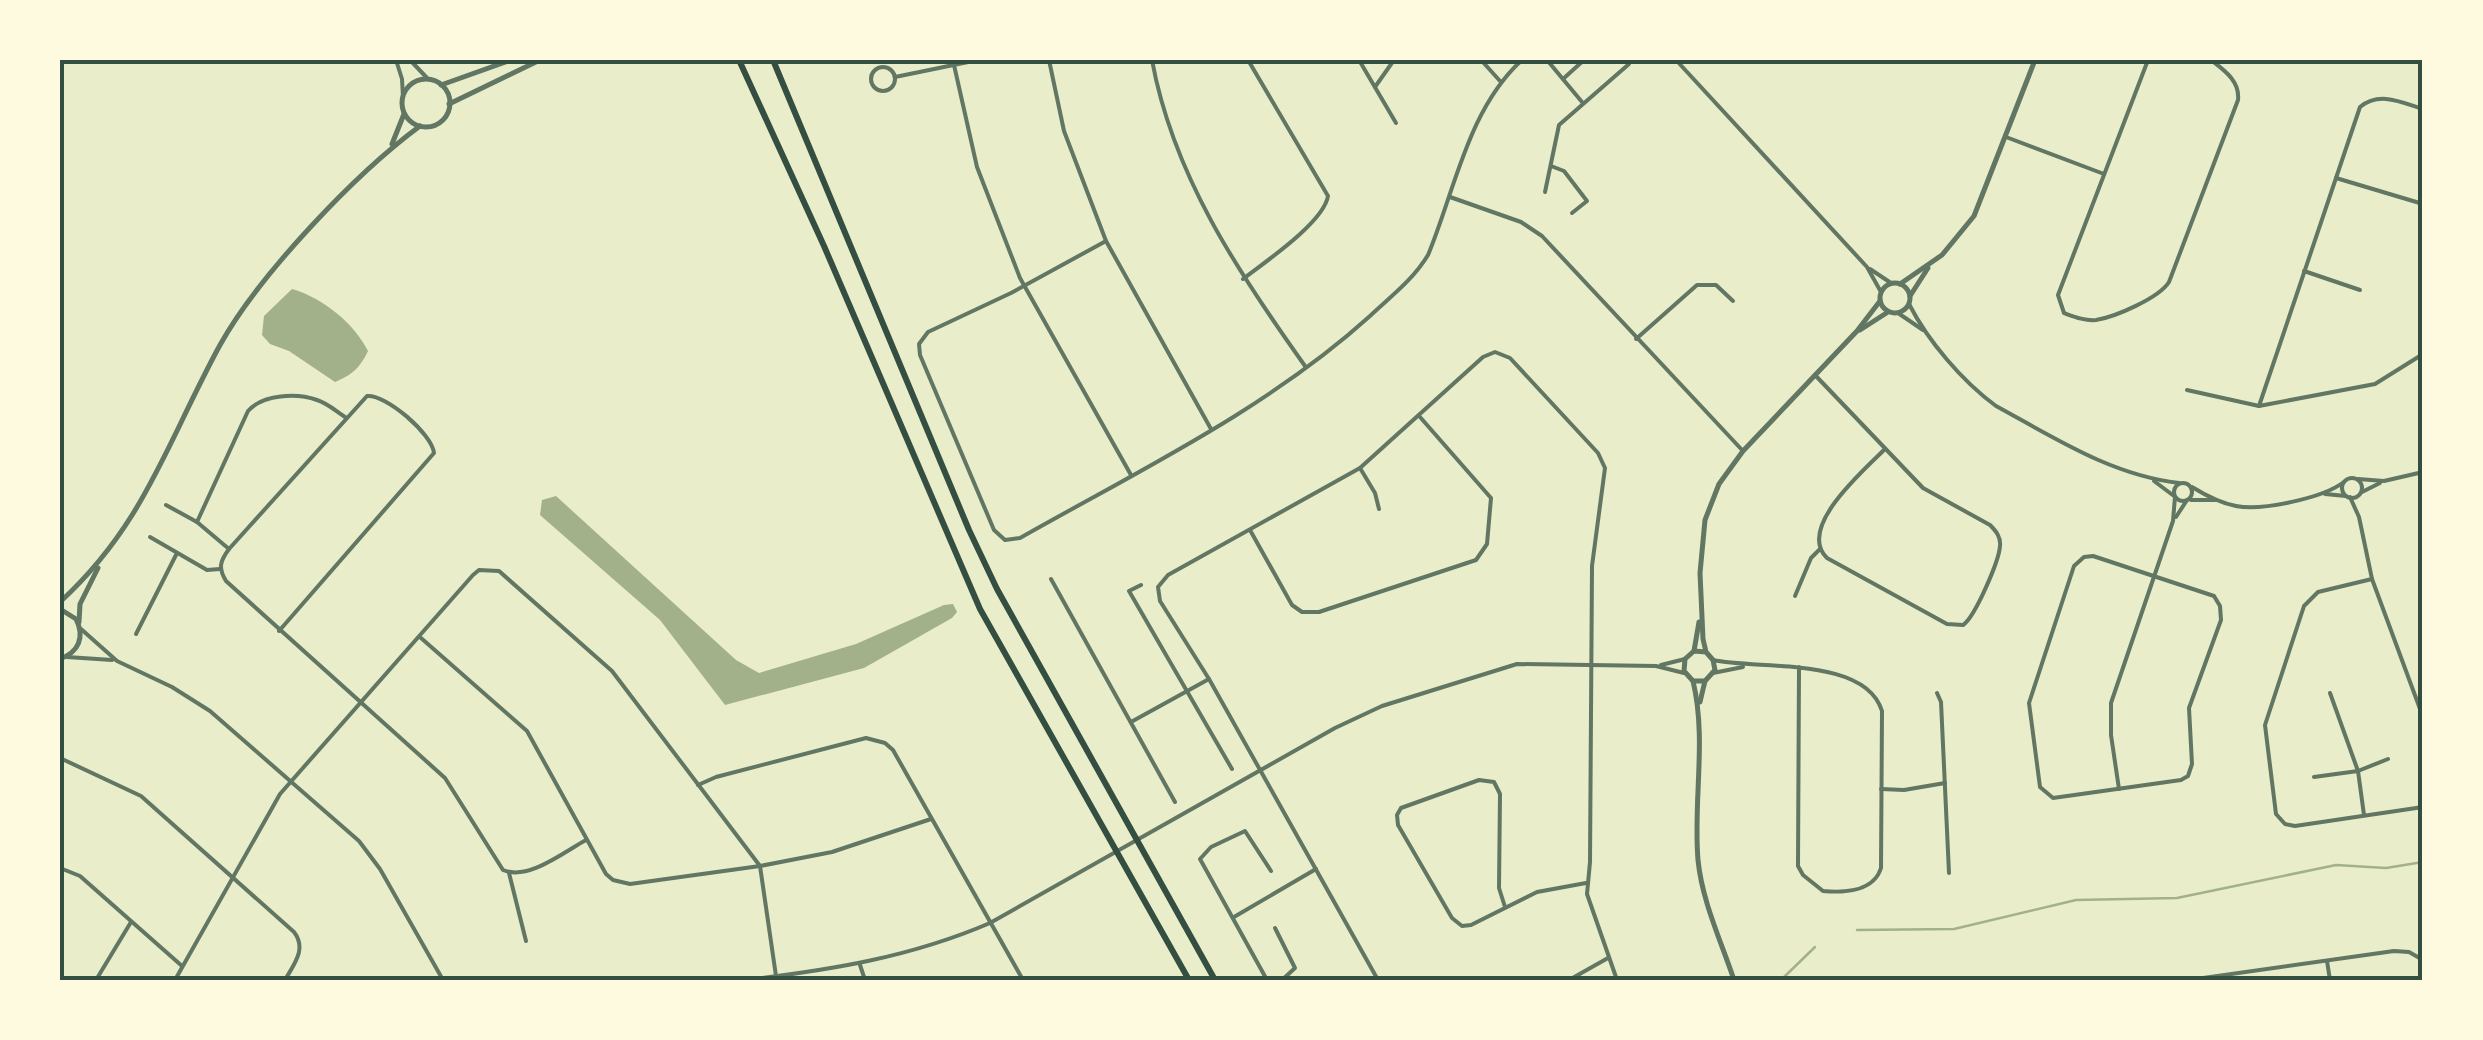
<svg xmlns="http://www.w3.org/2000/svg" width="2483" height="1040" font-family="Rubik,sans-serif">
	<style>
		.water { fill: #a3b18a }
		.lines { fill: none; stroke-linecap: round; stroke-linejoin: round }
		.stream { stroke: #a3b18a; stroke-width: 2.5 }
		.minor { stroke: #617663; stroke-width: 4 }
		.tertiary { stroke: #617663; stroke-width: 5 }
		.secondary { stroke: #344e41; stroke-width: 6 }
		.neatline { fill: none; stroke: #344e41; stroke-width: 4 }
	</style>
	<rect width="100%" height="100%" fill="#e9edc9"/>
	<g class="water">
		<path d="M292,289C323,298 354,323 368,351C360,368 352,375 335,382L289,351L270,344L262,335L264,316Z"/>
		<path d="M556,496L736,660L759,673L856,644L944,605L953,604L957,612L952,618L864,668L725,705L660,620L540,515L542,500Z"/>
	</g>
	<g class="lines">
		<g class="stream">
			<path d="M1857,930L1954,929L2076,900L2177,898L2336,865L2386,868L2423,862"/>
			<path d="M1781,980L1815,947"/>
		</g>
		<g class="minor">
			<path d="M396,60L402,79L403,97"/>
			<path d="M410,60L428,79"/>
			<path d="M1049,60L1064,131L1106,241L1211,429"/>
			<path d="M1152,60C1173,175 1238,272 1305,366"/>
			<path d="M1359,60L1396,123"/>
			<path d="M1481,60L1500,81"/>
			<path d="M1547,60L1582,102"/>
			<path d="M1676,60L1867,267L1881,292"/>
			<path d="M2148,60L2058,295L2064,313C2075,317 2085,321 2096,320C2115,317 2159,298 2169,282L2238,100C2240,81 2225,71 2211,60"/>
			<path d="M954,65L977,167L1020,278L1131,475"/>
			<circle cx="883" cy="79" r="12"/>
			<path d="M895,77L978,60"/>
			<path d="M1563,79L1584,60"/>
			<path d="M1375,87L1394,60"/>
			<path d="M2006,137L2104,174"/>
			<path d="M1551,166L1564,171L1587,201L1572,213"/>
			<path d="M2336,178L2423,204"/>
			<path d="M1545,192L1559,125L1629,64"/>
			<path d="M1450,197L1521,222L1542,236L1743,451"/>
			<path d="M1106,241L1011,293L928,332L919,344L920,355L994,530L1005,540L1020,538C1140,470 1267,409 1370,316C1390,297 1413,280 1428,255C1455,190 1468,109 1522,60"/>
			<path d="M1870,269L1891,283"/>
			<path d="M2304,271L2360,290"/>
			<path d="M1243,279C1265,262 1324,222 1328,196L1248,60"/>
			<path d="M1909,304C1928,341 1962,381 1996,406C2055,438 2111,475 2179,483"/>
			<path d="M1898,313L1923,330"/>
			<path d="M1636,339L1697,285H1716L1733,301"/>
			<path d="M1815,375L1923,488L1990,525C1996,531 2001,537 2000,546C1999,561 1975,617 1963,625L1947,624L1827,558C1796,528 1864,470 1885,449"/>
			<path d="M2187,390L2259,406L2375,384L2423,354"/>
			<path d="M2259,406L2360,107C2379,91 2401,102 2423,109"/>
			<path d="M1360,468L1375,493L1379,509"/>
			<circle cx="2352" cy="488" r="10"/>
			<path d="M2358,479L2384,481L2423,472"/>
			<path d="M2154,481L2174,496"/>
			<circle cx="2183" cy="492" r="9"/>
			<path d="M2192,487C2205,495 2220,503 2236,506C2262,511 2323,498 2344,482"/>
			<path d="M2362,492L2380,483"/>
			<path d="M2325,494L2346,496"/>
			<path d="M2350,497L2359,517L2372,579L2423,717"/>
			<path d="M2191,500H2216"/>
			<path d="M166,505L197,522L229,549"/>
			<path d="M2176,517L2187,500"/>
			<path d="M197,522L248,411C263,394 297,393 317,400C327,403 336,411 345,417"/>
			<path d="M1250,530L1292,605L1302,612H1319L1476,560L1487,544L1491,498L1420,417"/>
			<path d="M150,537L207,570L220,569"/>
			<path d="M2093,556L2214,596L2220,606L2221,620L2189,708L2192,764L2188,776L2181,780L2053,798L2040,787L2029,703L2074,566L2084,557Z"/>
			<path d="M1051,579L1175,802"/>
			<path d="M2372,579L2318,592L2304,606L2265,725L2276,814L2285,824L2295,826L2423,807"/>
			<path d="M1141,585L1129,591L1232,769"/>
			<path d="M1795,596L1811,558L1820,549"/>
			<path d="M81,629L117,661L172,687L210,711L359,841L380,869L443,980"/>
			<path d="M279,631L434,453C432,434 386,394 367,396L229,549C220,561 218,568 226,581L445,778L503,870C528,881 564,852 586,840"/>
			<path d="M136,634L177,553"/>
			<path d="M421,638L527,731L606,874L613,880L630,884L760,866L832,852L931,819"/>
			<path d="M67,657L112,660"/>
			<path d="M1713,660C1759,670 1865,656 1882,711L1881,868C1874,891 1845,893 1823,891L1803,875L1798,866L1799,667"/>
			<path d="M1661,665L1685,659"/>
			<path d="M1713,673L1743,667"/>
			<path d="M1937,693L1941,702L1949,873"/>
			<path d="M2330,693L2358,771L2364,815"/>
			<path d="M1131,722L1209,679"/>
			<path d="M60,758L141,796L294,932C307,949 294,964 285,980"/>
			<path d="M2314,777L2358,771L2388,759"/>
			<path d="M698,785L716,777L866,738L885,743L893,750L1023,980"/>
			<path d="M1881,789L1904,790L1945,783"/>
			<path d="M2119,789L2111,735V703L2173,521L2175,497"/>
			<path d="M60,868L80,876L182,966"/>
			<path d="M509,873L526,941"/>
			<path d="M1505,907L1499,888L1500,794L1494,782L1479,780L1401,808L1397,815L1398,825L1452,918L1462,926L1471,925L1537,892L1586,883"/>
			<path d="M1234,917L1316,869"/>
			<path d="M1275,928L1295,968L1282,980"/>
			<path d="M2327,961L2330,980"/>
			<path d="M860,965L865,980"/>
			<path d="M96,980L131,922"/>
			<path d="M175,980L280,794L473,575L479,570L499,571L612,671L760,866L776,976"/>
			<path d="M745,980C831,970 911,957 990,923L1335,728L1382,706L1517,664L1656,666L1684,673"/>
			<path d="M1267,980L1200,859L1211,847L1245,831L1271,871"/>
			<path d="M1378,980L1209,679L1160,601L1158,587L1168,575L1360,468L1483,357L1495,352L1510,358L1598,453L1605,468L1592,566L1590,862L1587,894L1617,980"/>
			<path d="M1569,980L1608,958"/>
			<path d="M2189,980L2394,951L2409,952L2423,960"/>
		</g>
		<g class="tertiary">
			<circle cx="426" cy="103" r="24"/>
			<path d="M441,85L511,60"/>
			<path d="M449,104L540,60"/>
			<path d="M392,144L404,114"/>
			<circle cx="1895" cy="298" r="15"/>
			<path d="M1900,284L1942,255L1974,216L2035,60"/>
			<path d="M1910,296L1928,268"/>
			<path d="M1860,330L1888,312"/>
			<path d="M60,602C145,524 167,442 220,345C259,275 355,174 420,126"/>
			<path d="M60,609L76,619C85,637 79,652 60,659"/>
			<path d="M79,622L80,604L98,568"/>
			<path d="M1694,651L1699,622"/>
			<path d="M1706,652L1694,651L1685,659L1684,671L1693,681H1705L1715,670L1713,660L1706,652L1703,639L1700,573L1705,520L1719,484L1743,451L1857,331L1880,301"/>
			<path d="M1693,681C1707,739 1693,801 1698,860C1702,901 1721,941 1734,980"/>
			<path d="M1700,702L1705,681"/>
		</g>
		<g class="secondary">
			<path d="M739,60L824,246L980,609L1189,980"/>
			<path d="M773,60L969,530L997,589L1215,980"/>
		</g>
	</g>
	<rect width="2483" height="1040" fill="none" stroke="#fefae0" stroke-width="125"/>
	<rect x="62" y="62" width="2358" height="916" class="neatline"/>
</svg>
